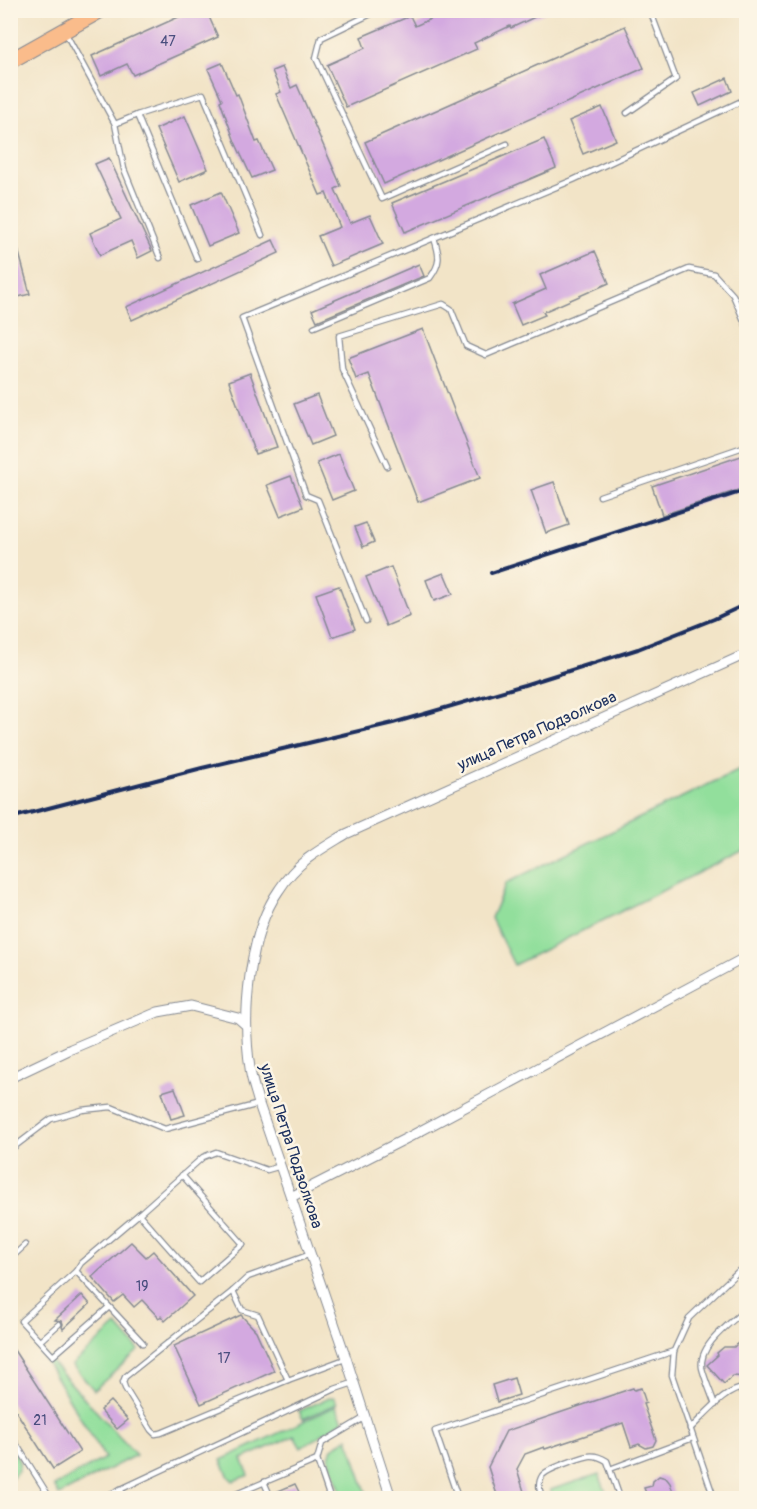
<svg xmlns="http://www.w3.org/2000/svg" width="757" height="1509" font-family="Pangolin,sans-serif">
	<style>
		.green { fill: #92df9c; stroke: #56877d; stroke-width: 1.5 }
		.building { fill: #d3a9e0 }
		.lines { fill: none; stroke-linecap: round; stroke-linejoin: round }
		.lane-casing { stroke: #868a92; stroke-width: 7 }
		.street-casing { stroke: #868a92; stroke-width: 11 }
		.primary-casing { stroke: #868a92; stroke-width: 17 }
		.lane { stroke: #fff; stroke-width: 4.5 }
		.street { stroke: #fff; stroke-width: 9 }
		.primary { stroke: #fabc8b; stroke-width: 15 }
		.rail { stroke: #1b2f5e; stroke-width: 4 }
		.labels { text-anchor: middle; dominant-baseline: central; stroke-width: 5; stroke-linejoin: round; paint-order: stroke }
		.number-label { font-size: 14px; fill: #494e7e }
		.street-label { font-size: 16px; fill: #1b2f5e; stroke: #fcf5e5 }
	</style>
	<rect width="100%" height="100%" fill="#fcf5e5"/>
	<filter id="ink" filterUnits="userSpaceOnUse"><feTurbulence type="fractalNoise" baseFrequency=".0167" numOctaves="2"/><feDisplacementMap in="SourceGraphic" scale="12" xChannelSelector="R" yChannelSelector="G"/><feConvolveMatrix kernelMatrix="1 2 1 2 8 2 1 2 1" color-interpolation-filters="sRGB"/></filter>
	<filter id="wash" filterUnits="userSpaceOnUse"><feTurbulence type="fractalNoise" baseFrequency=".008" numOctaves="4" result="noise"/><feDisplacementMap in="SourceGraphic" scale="24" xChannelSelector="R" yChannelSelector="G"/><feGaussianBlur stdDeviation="1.35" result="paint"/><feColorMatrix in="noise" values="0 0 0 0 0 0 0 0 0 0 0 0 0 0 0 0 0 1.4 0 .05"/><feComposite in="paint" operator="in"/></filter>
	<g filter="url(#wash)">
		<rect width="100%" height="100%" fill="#f2e4c7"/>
		<g class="green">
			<path d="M746,766V849L514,965L491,918L506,883Z"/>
			<path d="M117,1325L139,1350L94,1390L72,1365Z"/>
			<path d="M36,1345L136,1455L59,1495L54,1486L105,1458Z"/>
			<path d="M333,1397L335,1398L337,1404L303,1419L299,1411L329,1398Z"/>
			<path d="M336,1406L343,1421L301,1448L294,1436L242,1459L249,1475L233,1481L229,1477L221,1460Z"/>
			<path d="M348,1438L368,1498H343L329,1458L332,1448Z"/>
			<path d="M11,1446C18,1459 26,1466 11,1478Z"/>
			<path d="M599,1474L608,1498H553L550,1490Z"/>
		</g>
		<g id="blocks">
			<g class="building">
				<path d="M194,10H206L218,37L133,75L127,64L101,76L92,56Z"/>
				<path d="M450,10H550L511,28L510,26L474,43L477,49L346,107L327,65L365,48L361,37L410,16L415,26Z"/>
				<path d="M625,26L644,68L384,184L365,142Z"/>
				<path d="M222,63L236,95L238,94L256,142L259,141L272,170L252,178L235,142L220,101L222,100L208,69Z"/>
				<path d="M282,67L291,88L297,85L341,186L335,189L350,223L370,215L383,244L331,266L318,236L340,227L326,193L320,195L276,94L281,92L272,71Z"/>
				<path d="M727,78L732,91L700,106L694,93Z"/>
				<path d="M602,107L616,140L583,154L569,121Z"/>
				<path d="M185,116L208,169L179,182L156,129Z"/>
				<path d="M544,139L556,168L405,232L392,203Z"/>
				<path d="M109,158L152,251L138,258L131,241L100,255L90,233L121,219L95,164Z"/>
				<path d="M221,192L239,233L208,246L191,205Z"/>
				<path d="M14,234L30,294L10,299V235Z"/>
				<path d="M273,240L279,253L132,320L126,307Z"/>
				<path d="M595,251L609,283L543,312L545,315L521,325L512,304L546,289L540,275Z"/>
				<path d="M419,264L424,276L317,321L312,310Z"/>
				<path d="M423,329L480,478L418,502L369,374L356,379L348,358Z"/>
				<path d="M250,373L277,447L255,454L229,381Z"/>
				<path d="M317,395L333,436L311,445L294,404Z"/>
				<path d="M339,454L354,491L332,500L317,463Z"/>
				<path d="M747,454V487L662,515L652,486Z"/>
				<path d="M291,476L303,507L280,516L267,485Z"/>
				<path d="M554,482L569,525L546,533L531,490Z"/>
				<path d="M366,523L374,542L363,547L355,527Z"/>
				<path d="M391,567L410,616L386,626L366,577Z"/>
				<path d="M444,573L453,594L434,601L426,580Z"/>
				<path d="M339,586L355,629L332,637L316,594Z"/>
				<path d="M175,1088L185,1115L171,1119L162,1092Z"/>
				<path d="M131,1242L146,1257L153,1251L193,1296L165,1321L161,1316L159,1318L142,1300L134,1307L123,1295L114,1302L92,1277Z"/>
				<path d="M82,1295L90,1304L63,1329L62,1327L63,1324L62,1321L55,1320Z"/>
				<path d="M241,1315L256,1331L274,1371L201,1404L174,1346Z"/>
				<path d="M747,1342V1377L733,1376L724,1384L707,1365L718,1355L717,1353L724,1347H734L738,1343Z"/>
				<path d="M10,1344L80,1452L53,1469L10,1402Z"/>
				<path d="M514,1378L519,1395L497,1402L492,1385Z"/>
				<path d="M633,1388L634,1390L641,1388L646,1403L643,1404L656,1440L653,1446L646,1448L639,1444L631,1447L623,1423L545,1449L544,1447L525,1454L517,1469L526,1498H498L488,1467L506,1431Z"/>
				<path d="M110,1401L128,1420L117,1429L100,1410Z"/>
				<path d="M659,1476L666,1478L670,1483L675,1498H648L644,1488L652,1486L653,1481Z"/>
				<path d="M295,1484L302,1498H282L278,1491Z"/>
			</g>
		</g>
	</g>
	<g filter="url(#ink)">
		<use href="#blocks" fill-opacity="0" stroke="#868a92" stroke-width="1.5"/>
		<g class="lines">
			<g class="lane-casing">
				<g id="lane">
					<path d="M379,10L321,38L316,58L382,199L507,144"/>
					<path d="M65,32L115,124L124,169L160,258"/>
					<path d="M627,113L676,79L650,10"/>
					<path d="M137,115L197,259"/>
					<path d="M115,124L137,115L203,94L262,235"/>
					<path d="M314,327L430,278C441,263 440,256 434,238"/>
					<path d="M387,466L342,369L339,336L443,304L451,309L466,346L486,355L689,269L714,274L733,295L746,325"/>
					<path d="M600,496L746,446"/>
					<path d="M366,621L318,500L306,495L242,318L573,180L746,99"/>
					<path d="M10,1150L51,1119L82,1110L111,1107L165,1129L259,1104"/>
					<path d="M139,1214L203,1157L216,1152L267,1170L281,1166"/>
					<path d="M10,1259L25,1245"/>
					<path d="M76,1271L21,1321L53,1356L109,1307"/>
					<path d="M233,1291L242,1310L258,1315L288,1380L345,1359"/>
					<path d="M40,1341L59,1324"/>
					<path d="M143,1343L76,1271L81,1263L139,1214L199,1282L243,1244L182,1175"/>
					<path d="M288,1380L161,1433L155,1434L151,1430L125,1388L123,1382L125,1377L233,1291L248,1277L311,1254"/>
					<path d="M715,1405C711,1393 705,1380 702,1368C698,1345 731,1323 746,1309"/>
					<path d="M690,1429C704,1416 727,1387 746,1388"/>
					<path d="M10,1434L50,1498"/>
					<path d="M317,1460L322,1443L364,1418"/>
					<path d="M610,1469L693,1438"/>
					<path d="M264,1482L271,1498"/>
					<path d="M120,1489L125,1498"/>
					<path d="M102,1498L335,1389L353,1383"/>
					<path d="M227,1498L317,1460L330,1498"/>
					<path d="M458,1498L435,1431L674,1351"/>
					<path d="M542,1498C540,1491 537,1484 542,1476C546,1469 580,1458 589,1456C596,1455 602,1458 607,1461L620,1498"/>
					<path d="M714,1498L672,1375L674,1351L689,1318L746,1264"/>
					<path d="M744,1498L746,1496"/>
				</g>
			</g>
			<g class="street-casing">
				<g id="street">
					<path d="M10,1078L71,1049L158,1012L191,1006L238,1018L246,1025"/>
					<path d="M291,1197L411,1136L746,957"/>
					<path d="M391,1498L346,1358L259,1104C256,1092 251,1080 250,1068C242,1016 248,934 279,890C286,879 297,867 307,859C319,850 333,842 346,834L746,654"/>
				</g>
			</g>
			<g class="primary-casing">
				<path id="primary" d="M10,61L101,10"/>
			</g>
			<use href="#lane" class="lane"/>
			<use href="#street" class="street"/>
			<use href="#primary" class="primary"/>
			<g class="rail">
				<path d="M491,573L746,490"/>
				<path d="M10,818L202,768L393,723L524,685L638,649L714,619L746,604"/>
			</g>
		</g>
	</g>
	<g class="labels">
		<g class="number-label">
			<text x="168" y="41">47</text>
			<text x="142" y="1286">19</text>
			<text x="224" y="1358">17</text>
			<text x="40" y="1420">21</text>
		</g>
		<g class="street-label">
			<text transform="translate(537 731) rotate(-24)">улица Петра Подзолкова</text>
			<text transform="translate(291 1146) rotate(72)">улица Петра Подзолкова</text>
		</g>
	</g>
	<rect width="757" height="1509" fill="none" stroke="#fcf5e5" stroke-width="36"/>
</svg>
